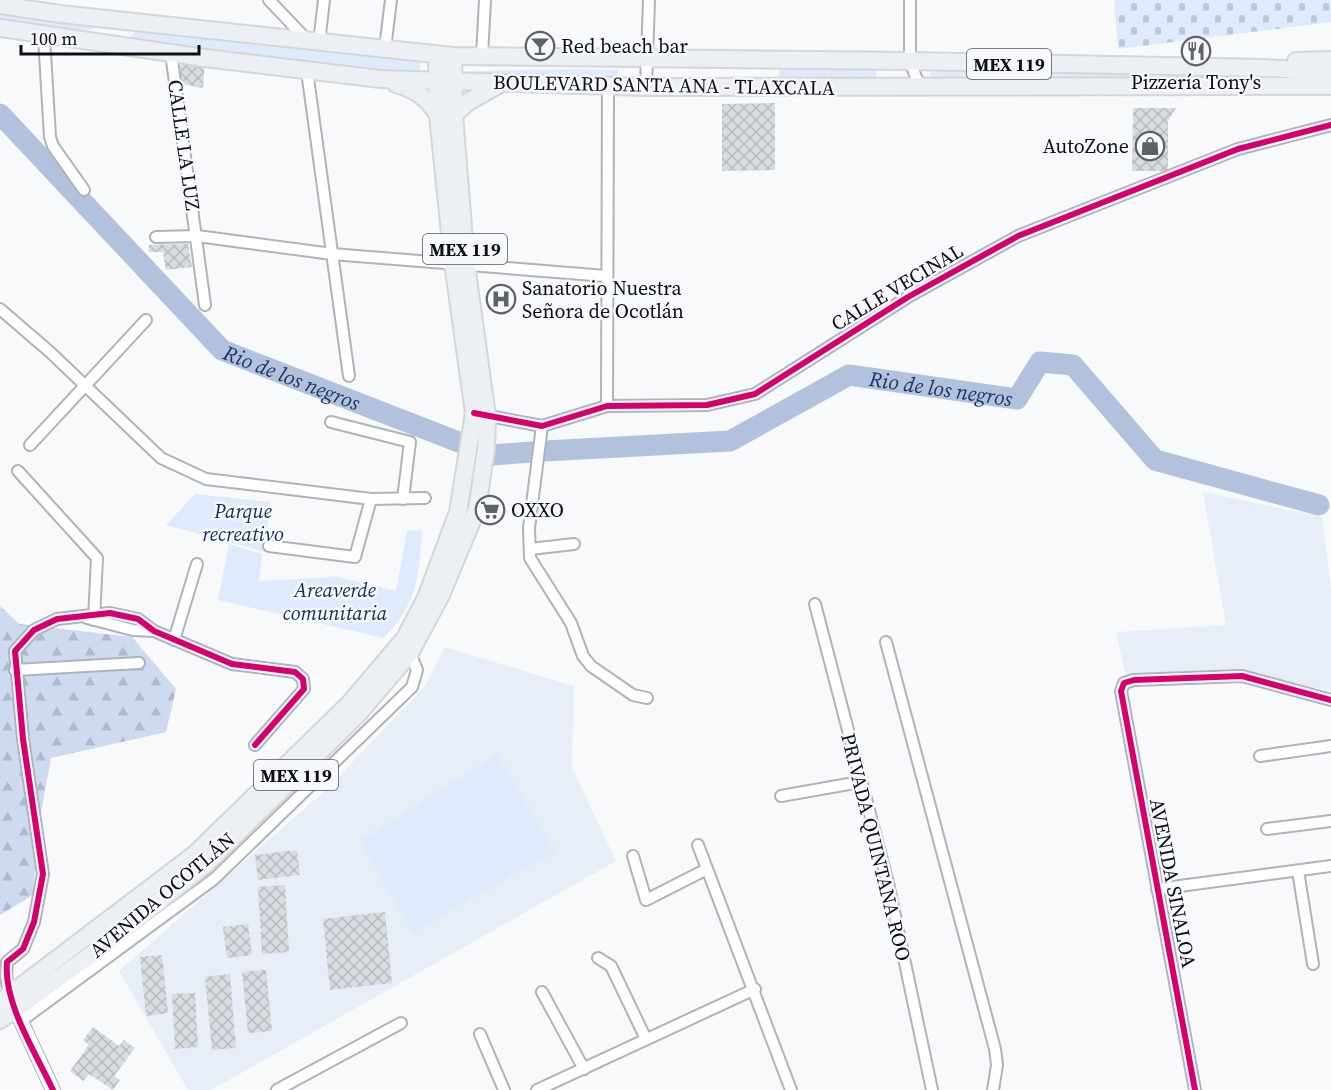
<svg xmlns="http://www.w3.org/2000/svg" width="1331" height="1090" font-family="'Source Serif 4',serif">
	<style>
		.built { fill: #e8eef8 }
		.forest { fill: url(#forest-firs) }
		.cemetery { fill: url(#cemetery-stones) }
		.green { fill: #dfeafc }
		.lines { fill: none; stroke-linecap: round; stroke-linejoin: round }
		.river { stroke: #b2c2dc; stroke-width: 21 }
		.building { fill: url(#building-cross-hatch) }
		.minor-casing { stroke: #b0b3b7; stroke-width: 14 }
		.tertiary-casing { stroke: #b0b3b7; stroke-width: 16 }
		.primary-casing { stroke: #d5d6d8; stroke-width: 20 }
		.minor { stroke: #fefefe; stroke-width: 10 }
		.tertiary { stroke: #fefefe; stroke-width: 14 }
		.primary { stroke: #eceff4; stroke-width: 16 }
		.cycleway-casing { stroke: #f6f8fc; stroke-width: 10 }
		.cycleway { stroke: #d6006c; stroke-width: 6 }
		.labels { text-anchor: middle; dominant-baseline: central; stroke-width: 5; stroke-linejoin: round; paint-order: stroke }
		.shield { fill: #f6f8fc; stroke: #52565b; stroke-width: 1.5 }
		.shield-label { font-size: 18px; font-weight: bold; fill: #0c1016 }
		.poi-label { font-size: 20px; fill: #0c1016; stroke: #f6f8fc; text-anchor: start }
		.street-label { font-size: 20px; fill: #0c1016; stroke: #f6f8fc }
		.park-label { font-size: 20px; font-style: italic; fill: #112b59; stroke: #f6f8fc }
		.water-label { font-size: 21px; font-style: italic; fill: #1a3463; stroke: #f6f8fc }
	</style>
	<defs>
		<pattern id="forest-firs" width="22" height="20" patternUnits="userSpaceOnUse" patternTransform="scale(1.5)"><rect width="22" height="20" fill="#cddaef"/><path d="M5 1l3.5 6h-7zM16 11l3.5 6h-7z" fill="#afbacc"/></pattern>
		<pattern id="cemetery-stones" width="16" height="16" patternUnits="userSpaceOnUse" patternTransform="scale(1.5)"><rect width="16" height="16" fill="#dfeafc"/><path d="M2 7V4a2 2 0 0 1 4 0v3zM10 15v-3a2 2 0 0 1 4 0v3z" fill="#bec8d7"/></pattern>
		<pattern id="building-cross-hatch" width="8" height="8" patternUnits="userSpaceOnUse" patternTransform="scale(1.5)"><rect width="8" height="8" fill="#d8dbe0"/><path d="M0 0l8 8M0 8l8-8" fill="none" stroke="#b8bbbf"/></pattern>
	</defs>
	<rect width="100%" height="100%" fill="#f7f9fb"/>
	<g class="built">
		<path d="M1203,492L1322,517L1331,589V691L1235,673L1126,676L1116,632L1226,625Z"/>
		<path d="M445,647L574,686L572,768L616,861L211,1090H188L119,971L328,788L426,685Z"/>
	</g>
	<path class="forest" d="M0,606L19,624L132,637L176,689L166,732L51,758L38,829L33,895L0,915Z"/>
	<path class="cemetery" d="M1114,0H1331V22L1118,49Z"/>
	<g class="green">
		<path d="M0,13L99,27L73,35L0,23Z"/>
		<path d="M138,29L306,50L421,58L419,73L125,42Z"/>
		<path d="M779,67H876L877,80L779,79Z"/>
		<path d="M569,69L618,70L619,79L464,74L465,71H471Z"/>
		<path d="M930,69L1292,80L931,81Z"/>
		<path d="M195,494L270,502L265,552L166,525Z"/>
		<path d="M422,530C419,577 418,602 384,638L218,600L229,544L262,554L259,581L338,577L396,591L407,531Z"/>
		<path d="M497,754L555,851L413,932L360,841Z"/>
	</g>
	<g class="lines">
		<g class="river">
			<path id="s1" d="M0,114L222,350L492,455L532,452"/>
			<path id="s2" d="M545,451L730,441L849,375L1017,399L1040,362L1073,365L1155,460L1319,505"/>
		</g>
	</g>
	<g class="building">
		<path d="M180,57L205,60L203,88L181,84Z"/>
		<path d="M775,103V170L722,171V104Z"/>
		<path d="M1133,108H1176L1168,121V171H1132Z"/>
		<path d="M188,244L192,267L166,270L163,252H149V245Z"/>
		<path d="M297,850L300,875L258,880L255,855Z"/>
		<path d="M285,885L289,952L262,954L258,887Z"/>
		<path d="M385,912L392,983L330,990L323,919Z"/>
		<path d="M248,924L252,955L227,958L223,927Z"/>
		<path d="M162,955L168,1013L146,1016L140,957Z"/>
		<path d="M266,970L272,1031L248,1033L242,972Z"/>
		<path d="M230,974L236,1048L212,1050L205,977Z"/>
		<path d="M195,993L198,1047L175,1049L172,994Z"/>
		<path d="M93,1027L119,1046L124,1040L135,1048L114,1076L120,1080L113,1090L89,1074L83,1081L70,1071L89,1045L83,1040Z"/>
	</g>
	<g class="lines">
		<g class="minor-casing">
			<g id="minor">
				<path d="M269,0L308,41"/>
				<path d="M910,0V61L920,88"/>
				<path d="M44,37L50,137L53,146L84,190"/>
				<path d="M319,43L324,0"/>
				<path d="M385,49L391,0"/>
				<path d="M171,53L205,305"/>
				<path d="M482,56L485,0"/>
				<path d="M307,71L349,376"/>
				<path d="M646,87L649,0"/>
				<path d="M156,237L197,236L332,254L606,276"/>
				<path d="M0,309L50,352L161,458L206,479L371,499L425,498"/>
				<path d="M607,406L608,86"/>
				<path d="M484,415L542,426L607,406L707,405L755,394L908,297L1018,236L1238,149L1331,125"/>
				<path d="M331,422L410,442L403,499"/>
				<path d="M542,426L529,528L530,558L571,623L583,656L591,666L633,695L647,698"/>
				<path d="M30,445L146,320"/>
				<path d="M18,471L97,558L94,620"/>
				<path d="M269,546L355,557L371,499"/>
				<path d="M530,549L574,544"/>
				<path d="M815,604L888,883L932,1090"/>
				<path d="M87,618L133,630L154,631"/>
				<path d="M174,640L197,564"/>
				<path d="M886,642L995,1049L997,1065L993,1090"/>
				<path d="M15,670L139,663"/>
				<path d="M1260,756L1331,746"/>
				<path d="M781,796L860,782"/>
				<path d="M1267,829L1331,821"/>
				<path d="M698,845L791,1090"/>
				<path d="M633,856L646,900L707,869"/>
				<path d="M1298,871L1313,964"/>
				<path d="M1157,889L1331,866"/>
				<path d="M598,958L611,966L646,1039"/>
				<path d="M542,992L584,1069"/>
				<path d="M9,995L6,975L7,962L23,949L34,922L43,874L23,739L15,651L34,630L57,619L110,613L138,619L154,631L232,664L295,672L303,679L304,689L255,745"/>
				<path d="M21,1021L214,879L412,687L417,670L410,653"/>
				<path d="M480,1034L504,1090"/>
				<path d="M277,1090L401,1023"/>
				<path d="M537,1090L755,989"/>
				<path d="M1195,1090L1121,691L1124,683L1134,680L1242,676L1331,700"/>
			</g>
		</g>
		<g class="tertiary-casing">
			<path id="tertiary" d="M12,1002L53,1090"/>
		</g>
		<g class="primary-casing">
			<g id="primary">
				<path d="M0,5L60,14L453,56L910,61L1264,68L1331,72"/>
				<path d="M0,28L205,58L381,79L646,87L1331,86"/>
				<path d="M1296,61L1331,60"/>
				<path d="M396,84C416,90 427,97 438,115"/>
				<path d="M454,115L468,102L500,84"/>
				<path d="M0,1002L195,854L349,704L405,638L426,598L458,512L474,413L453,263L438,115L437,55"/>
				<path d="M0,1020L103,946L206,864L359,713L410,653L441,595L477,509L486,449L487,416L466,264L454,115L453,56"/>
			</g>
		</g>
		<use href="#minor" class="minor"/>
		<use href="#tertiary" class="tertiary"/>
		<use href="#primary" class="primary"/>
		<g class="cycleway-casing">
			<g id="cycleway">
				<path d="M474,413L542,426L607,406L707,405L755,394L908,297L1018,236L1238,149L1331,125"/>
				<path d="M53,1090C36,1053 3,1003 7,962L23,949L34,922L43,874L23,739L15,651L34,630L57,619L110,613L138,619L154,631L232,664L295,672L303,679L304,689L255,745"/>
				<path d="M1195,1090L1121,691L1124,683L1134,680L1242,676L1331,700"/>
			</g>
		</g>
		<use href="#cycleway" class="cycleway"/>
	</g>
	<defs>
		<g id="bar-ring" transform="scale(1.5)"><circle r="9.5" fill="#f6f8fc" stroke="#5e6266" stroke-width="1.5"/><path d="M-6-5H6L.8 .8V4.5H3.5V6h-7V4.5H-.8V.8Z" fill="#5e6266"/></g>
		<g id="restaurant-ring" transform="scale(1.5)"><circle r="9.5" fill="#f6f8fc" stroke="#5e6266" stroke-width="1.5"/><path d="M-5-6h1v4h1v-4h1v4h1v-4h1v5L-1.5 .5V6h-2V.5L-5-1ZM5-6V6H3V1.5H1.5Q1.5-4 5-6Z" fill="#5e6266"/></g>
		<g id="shop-ring" transform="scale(1.5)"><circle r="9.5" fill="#f6f8fc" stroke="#5e6266" stroke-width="1.5"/><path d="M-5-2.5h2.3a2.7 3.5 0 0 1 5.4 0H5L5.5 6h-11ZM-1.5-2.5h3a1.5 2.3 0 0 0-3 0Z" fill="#5e6266"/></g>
		<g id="hospital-ring" transform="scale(1.5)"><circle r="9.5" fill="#f6f8fc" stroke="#5e6266" stroke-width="1.5"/><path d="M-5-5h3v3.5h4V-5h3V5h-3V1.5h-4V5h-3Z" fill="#5e6266"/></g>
		<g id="supermarket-ring" transform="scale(1.5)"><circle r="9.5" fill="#f6f8fc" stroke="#5e6266" stroke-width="1.5"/><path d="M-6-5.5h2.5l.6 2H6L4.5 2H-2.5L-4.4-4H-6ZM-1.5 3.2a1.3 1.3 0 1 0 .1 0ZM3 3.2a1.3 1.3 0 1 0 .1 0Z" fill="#5e6266"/></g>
	</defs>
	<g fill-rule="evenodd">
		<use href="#bar-ring" x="540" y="46"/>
		<use href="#restaurant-ring" x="1196" y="51"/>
		<use href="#shop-ring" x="1150" y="146"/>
		<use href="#hospital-ring" x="501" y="299"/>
		<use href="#supermarket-ring" x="490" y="510"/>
	</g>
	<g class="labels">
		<g class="shield">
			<rect x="967" y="49" width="84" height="30" rx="4.5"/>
			<rect x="423" y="234" width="84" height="30" rx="4.5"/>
			<rect x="254" y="760" width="84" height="30" rx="4.5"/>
		</g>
		<g class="shield-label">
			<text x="1009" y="64">MEX 119</text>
			<text x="465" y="249">MEX 119</text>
			<text x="296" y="775">MEX 119</text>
		</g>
		<g class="poi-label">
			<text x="561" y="46">Red beach bar</text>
			<text x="1196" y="82" text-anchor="middle">Pizzería Tony's</text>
			<text x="1129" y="146" text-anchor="end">AutoZone</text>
			<text x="522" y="288">Sanatorio Nuestra<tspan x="522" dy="23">Señora de Ocotlán</tspan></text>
			<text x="511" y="510">OXXO</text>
		</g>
		<g class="street-label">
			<text transform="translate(664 85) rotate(1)">BOULEVARD SANTA ANA - TLAXCALA</text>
			<text transform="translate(184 145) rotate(82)">CALLE LA LUZ</text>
			<text transform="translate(897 287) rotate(-31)">CALLE VECINAL</text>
			<text transform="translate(876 847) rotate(76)">PRIVADA QUINTANA ROO</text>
			<text transform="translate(1173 883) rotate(79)">AVENIDA SINALOA</text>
			<text transform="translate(162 895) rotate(-40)">AVENIDA OCOTLÁN</text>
		</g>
		<g class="park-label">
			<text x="243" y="511">Parque<tspan x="243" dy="23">recreativo</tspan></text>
			<text x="335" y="590">Areaverde<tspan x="335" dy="23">comunitaria</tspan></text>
		</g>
		<g class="water-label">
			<text stroke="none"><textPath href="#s1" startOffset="399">Rio de los negros</textPath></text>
			<text stroke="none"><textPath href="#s2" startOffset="414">Rio de los negros</textPath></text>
		</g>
	</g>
	<path d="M21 45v9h178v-9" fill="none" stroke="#0c1016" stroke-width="3"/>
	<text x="30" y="45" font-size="18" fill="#0c1016" stroke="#f6f8fc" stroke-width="4.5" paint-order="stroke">100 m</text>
</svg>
